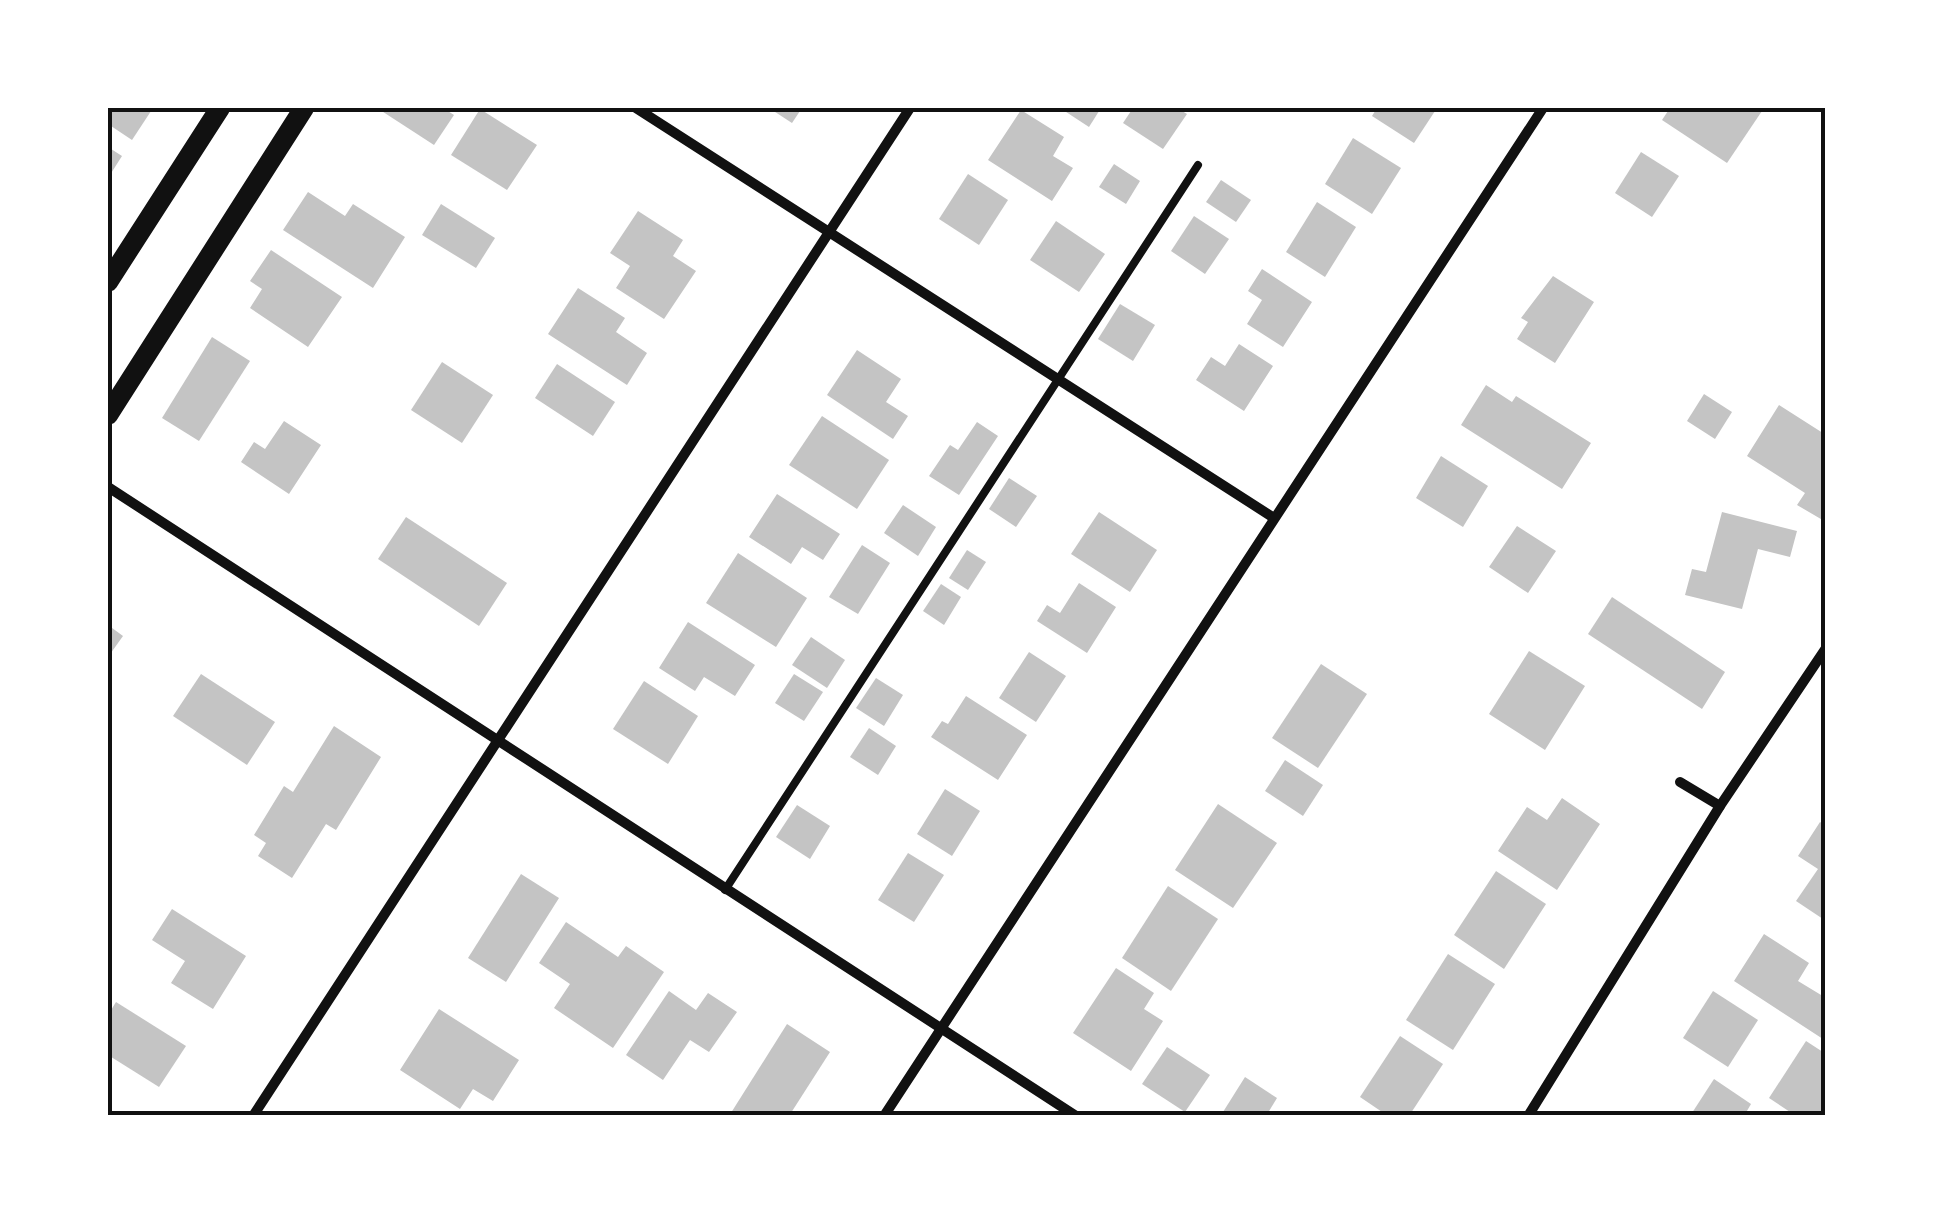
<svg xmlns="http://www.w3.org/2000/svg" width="1933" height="1223" font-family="'IBM Plex Sans',sans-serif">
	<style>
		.building { fill: #c4c4c4 }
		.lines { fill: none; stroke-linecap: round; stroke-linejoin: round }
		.service { stroke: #111; stroke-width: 8 }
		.minor { stroke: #111; stroke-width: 10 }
		.secondary { stroke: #111; stroke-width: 20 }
		.neatline { fill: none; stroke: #111; stroke-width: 4 }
	</style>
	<rect width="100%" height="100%" fill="#fff"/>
	<g class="building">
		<path d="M108,108H153L132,140L108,124Z"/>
		<path d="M377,108H443L454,115L434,145Z"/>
		<path d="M769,108H802L792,123Z"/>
		<path d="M1060,108H1101L1089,127Z"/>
		<path d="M1133,108H1177L1187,114L1163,149L1123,123Z"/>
		<path d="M1377,108H1437L1414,143L1372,116Z"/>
		<path d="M1670,108H1764L1727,163L1662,120Z"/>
		<path d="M480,109L537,145L507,190L451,155Z"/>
		<path d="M1021,110L1064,137L1053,156L1073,168L1052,201L988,160Z"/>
		<path d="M1353,138L1401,168L1372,214L1325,184Z"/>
		<path d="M108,147L122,156L108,178Z"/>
		<path d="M1641,152L1679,176L1652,217L1615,193Z"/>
		<path d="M1114,164L1140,181L1126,204L1099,187Z"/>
		<path d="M968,174L1008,200L979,245L939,219Z"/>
		<path d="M1221,180L1251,200L1236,222L1206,202Z"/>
		<path d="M308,192L345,216L353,204L405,237L373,288L283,230Z"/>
		<path d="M1317,202L1356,227L1325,277L1286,252Z"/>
		<path d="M441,204L495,238L476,268L422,235Z"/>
		<path d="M638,211L683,240L673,256L696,271L664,319L616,288L630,266L610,253Z"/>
		<path d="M1194,216L1229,239L1205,274L1171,251Z"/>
		<path d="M1056,221L1105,254L1079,292L1030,260Z"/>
		<path d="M271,250L342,297L308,347L250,308L262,289L250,281Z"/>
		<path d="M1262,269L1312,302L1283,347L1247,324L1262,300L1248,291Z"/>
		<path d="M1553,276L1594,302L1555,363L1517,339L1528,322L1521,318Z"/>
		<path d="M578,288L625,318L616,332L647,353L627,385L548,334Z"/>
		<path d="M1120,304L1155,325L1133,361L1098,339Z"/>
		<path d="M212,337L250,361L199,441L162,418Z"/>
		<path d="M1239,344L1273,366L1244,411L1196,380L1211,357L1225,366Z"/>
		<path d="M857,350L901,379L886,402L908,416L893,439L827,395Z"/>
		<path d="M442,362L493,395L462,443L411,410Z"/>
		<path d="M557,364L615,402L593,436L535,398Z"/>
		<path d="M1486,385L1512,402L1516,396L1591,443L1562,489L1461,425Z"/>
		<path d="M1704,394L1732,412L1715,439L1687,421Z"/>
		<path d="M1779,405L1826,435V522L1797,505L1805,493L1747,456Z"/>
		<path d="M822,416L889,460L857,509L789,465Z"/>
		<path d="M284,421L321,445L289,494L241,462L254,442L265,449Z"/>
		<path d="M977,422L998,436L959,495L929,476L950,445L958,450Z"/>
		<path d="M1441,456L1488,486L1463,527L1416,498Z"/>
		<path d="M1009,478L1037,496L1016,527L989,509Z"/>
		<path d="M777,494L840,534L823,560L802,547L791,564L749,537Z"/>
		<path d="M903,505L936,527L918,556L884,533Z"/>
		<path d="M1099,512L1157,550L1130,592L1071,554Z"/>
		<path d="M1722,512L1797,531L1790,557L1758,549L1742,609L1685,595L1692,569L1706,572Z"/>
		<path d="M406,517L507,583L479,626L378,559Z"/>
		<path d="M1517,526L1556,551L1528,593L1489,567Z"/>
		<path d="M862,545L890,563L858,614L829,597Z"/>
		<path d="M967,550L986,562L968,590L949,578Z"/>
		<path d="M738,553L807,598L776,647L706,603Z"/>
		<path d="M1079,583L1116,607L1087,653L1037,621L1047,605L1060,613Z"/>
		<path d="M941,584L961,597L944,625L923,611Z"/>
		<path d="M1612,597L1725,672L1702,709L1588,634Z"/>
		<path d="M688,622L755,665L735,696L704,677L695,691L659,668Z"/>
		<path d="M108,625L123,636L108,657Z"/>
		<path d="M811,637L845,660L827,688L792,665Z"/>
		<path d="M1529,651L1585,686L1545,750L1489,714Z"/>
		<path d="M1029,652L1066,676L1036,722L999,698Z"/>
		<path d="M1321,664L1367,694L1318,768L1272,738Z"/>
		<path d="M201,674L275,722L247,765L173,716Z"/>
		<path d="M794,674L823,692L804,721L775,703Z"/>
		<path d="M876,678L903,695L884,726L856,708Z"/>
		<path d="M644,681L698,716L668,764L613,729Z"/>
		<path d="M966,696L1027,735L998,780L931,737L942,721L948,724Z"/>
		<path d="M334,726L381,757L336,830L326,824L292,878L258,856L266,843L254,835L284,786L293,792Z"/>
		<path d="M869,728L896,746L878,775L850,757Z"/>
		<path d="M1285,760L1323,785L1303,816L1265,791Z"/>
		<path d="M945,789L980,811L952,856L917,834Z"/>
		<path d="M1562,798L1600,824L1557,890L1498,851L1527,807L1547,820Z"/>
		<path d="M1218,804L1277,843L1233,908L1175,870Z"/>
		<path d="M797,805L830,826L810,859L776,837Z"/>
		<path d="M1820,822L1826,826V921L1796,901L1818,869L1798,856Z"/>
		<path d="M908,853L944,875L914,922L878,900Z"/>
		<path d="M1496,871L1546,904L1504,969L1454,935Z"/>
		<path d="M521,874L559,898L506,982L468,958Z"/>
		<path d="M1168,886L1218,919L1171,991L1122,958Z"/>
		<path d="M172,909L246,956L213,1009L171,983L185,961L152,940Z"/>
		<path d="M566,922L618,957L626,946L664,972L613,1048L554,1008L570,984L539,963Z"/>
		<path d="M1764,934L1809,963L1798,981L1826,998V1041L1734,981Z"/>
		<path d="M1448,954L1495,984L1453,1050L1406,1020Z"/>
		<path d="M1116,968L1154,993L1144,1009L1163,1021L1131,1071L1073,1033Z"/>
		<path d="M669,991L696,1010L708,993L737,1012L709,1052L690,1040L663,1080L626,1055Z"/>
		<path d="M1713,991L1758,1020L1728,1067L1683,1038Z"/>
		<path d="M116,1002L186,1046L159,1087L108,1055V1015Z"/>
		<path d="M439,1009L519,1060L493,1101L473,1089L460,1109L400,1070Z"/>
		<path d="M787,1024L830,1052L789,1116H729Z"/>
		<path d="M1400,1036L1443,1064L1409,1116H1388L1360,1097Z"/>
		<path d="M1806,1041L1826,1054V1104L1818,1116H1796L1769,1098Z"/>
		<path d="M1167,1047L1210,1075L1185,1112L1142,1084Z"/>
		<path d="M1245,1077L1277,1098L1266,1116L1223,1112Z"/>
		<path d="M1714,1079L1751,1104L1744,1116H1690Z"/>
	</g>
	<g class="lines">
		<path class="service" d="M725,890L1198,165"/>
		<g class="minor">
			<path d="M636,108L1274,518"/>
			<path d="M108,487L1076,1116"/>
			<path d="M1680,782L1720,806"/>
			<path d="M253,1116L910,108"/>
			<path d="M884,1116L1543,108"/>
			<path d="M1528,1116L1720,806L1826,648"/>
		</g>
		<g class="secondary">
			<path d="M108,282L220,108"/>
			<path d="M108,415L304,108"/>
		</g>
	</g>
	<rect width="1933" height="1223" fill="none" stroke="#ffffff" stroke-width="220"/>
	<rect x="110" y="110" width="1713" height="1003" class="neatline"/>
</svg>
